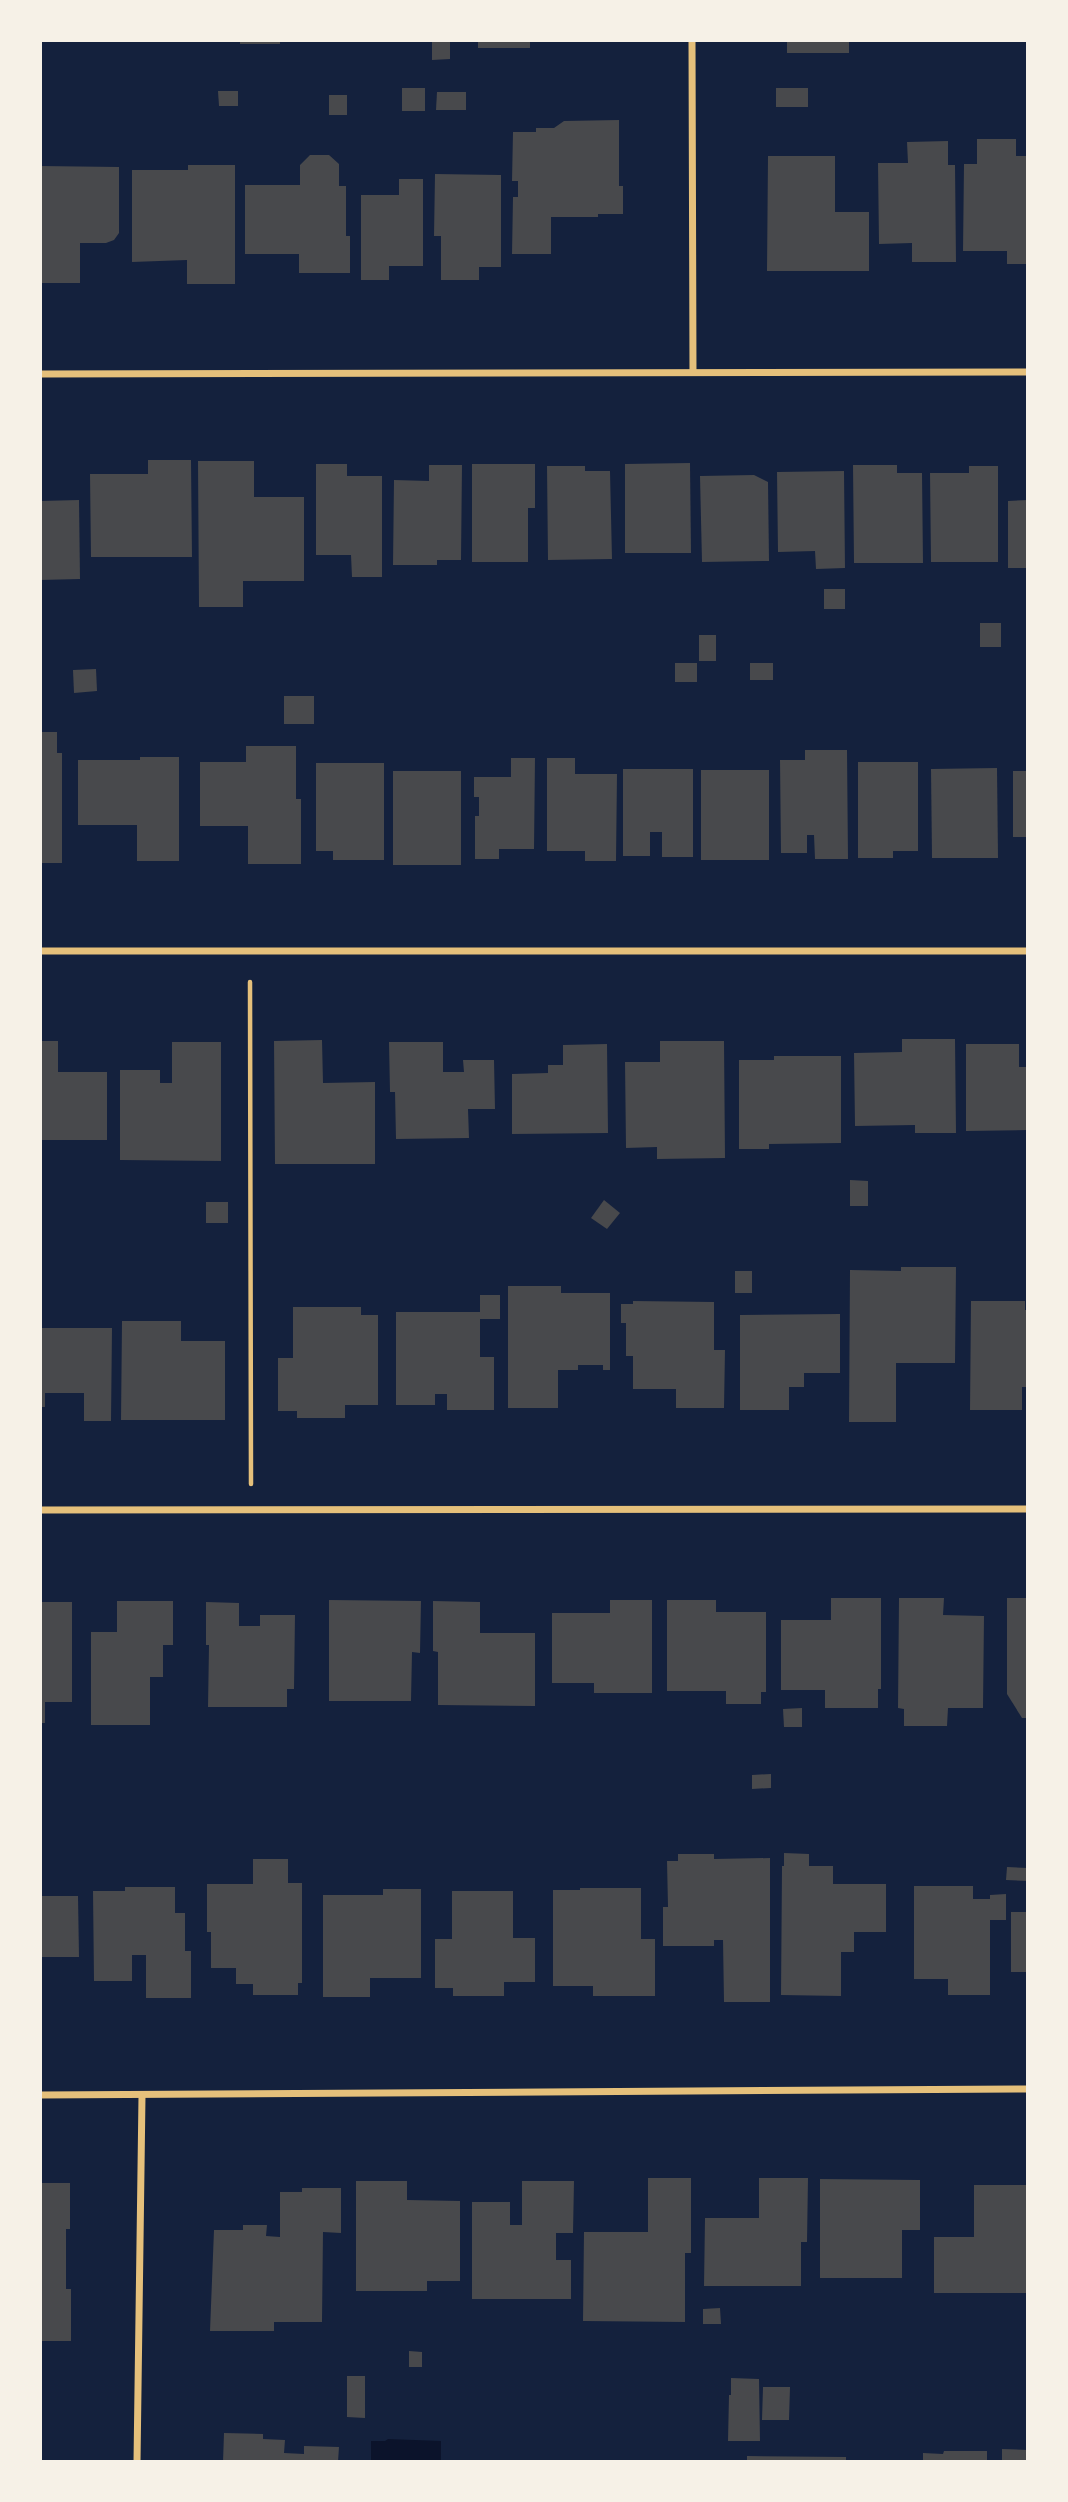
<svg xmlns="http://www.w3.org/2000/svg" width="1068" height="2502" font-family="Figtree,sans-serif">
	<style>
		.water { fill: #0b132b }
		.building { fill: #48494c }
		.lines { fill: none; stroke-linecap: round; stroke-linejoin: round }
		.path { stroke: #e5c07b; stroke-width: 4.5 }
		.minor { stroke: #e5c07b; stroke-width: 7 }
	</style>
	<rect width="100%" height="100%" fill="#14213d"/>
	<path class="water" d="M388,2439L441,2441V2462H371V2441H385Z"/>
	<g class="building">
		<rect x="240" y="40" width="40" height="4"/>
		<path d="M432,40H450V59L432,60Z"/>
		<rect x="478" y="40" width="52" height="8"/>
		<rect x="787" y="40" width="62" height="13"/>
		<rect x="402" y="88" width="23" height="23"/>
		<rect x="776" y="88" width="32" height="19"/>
		<path d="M218,91H238V106H219Z"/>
		<path d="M437,92H466V110H436Z"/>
		<rect x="329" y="95" width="18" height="20"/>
		<path d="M619,120V186H623V214H598V217H551V254H512L513,197H518V181H512L513,132H536V128H554L564,121Z"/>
		<path d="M977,139H1016V156H1028V264H1007V251H963L964,164H977Z"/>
		<path d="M948,141V165H955L956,262H912V243L879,244L878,163H908L907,142Z"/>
		<path d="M310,155H329L339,164V186H346V236H350V273H299V254H245V185H300V165Z"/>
		<path d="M768,156H835V212H869V271H767Z"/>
		<path d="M188,165H235V284H187V260L132,262V170H188Z"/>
		<path d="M40,166L119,167V233L114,240L106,243H80V283H40Z"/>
		<path d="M435,174L501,175V267H479V280H441V236H434Z"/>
		<path d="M399,179H423V266H389V280H361V195H399Z"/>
		<path d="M148,460H191L192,557H91L90,474H148Z"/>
		<path d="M198,461H254V497H304V581H243V607H199Z"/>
		<path d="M690,463L691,553H625V464Z"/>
		<path d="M316,464H347V476H382V577H352L351,555H316Z"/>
		<path d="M472,464H535V508H528V562H472Z"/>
		<path d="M429,465H462L461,560H437V565H393L394,480L429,481Z"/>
		<path d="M853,465H897V473H922L923,563H854Z"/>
		<path d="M547,466H585V471H610L612,559L548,560Z"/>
		<path d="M969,466H998V562H931L930,473H969Z"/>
		<path d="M844,471L845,568L816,569L815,551L778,552L777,472Z"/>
		<path d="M754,475L768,482L769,561L702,562L700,476Z"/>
		<path d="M79,500L80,579L40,580V501Z"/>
		<path d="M1028,500V568H1008V501Z"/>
		<rect x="824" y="589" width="21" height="20"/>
		<rect x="980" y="623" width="21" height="24"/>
		<rect x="699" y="635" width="17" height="26"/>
		<rect x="675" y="663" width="22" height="19"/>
		<rect x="750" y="663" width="23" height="17"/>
		<path d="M96,669L97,691L74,693L73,670Z"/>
		<rect x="284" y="696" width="30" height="28"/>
		<path d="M40,732H57V753H62V863H40Z"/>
		<path d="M246,746H296V799H301V864H248V826H200V762H246Z"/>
		<path d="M805,750H847L848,859H815L814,835H807V853H781L780,760H805Z"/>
		<path d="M140,757H179V861H137V825H78V760H140Z"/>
		<path d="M511,758H535L534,849H499V859H475V816H479V797H474V777H511Z"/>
		<path d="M547,758H575V774H617L616,861H585V851H547Z"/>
		<path d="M858,762H918V851H893V858H858Z"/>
		<path d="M316,763H384V860H333V851H316Z"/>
		<path d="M997,768L998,858H932L931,769Z"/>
		<path d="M623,769H693V857H662V832H650V856H623Z"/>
		<rect x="701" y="770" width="68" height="90"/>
		<rect x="393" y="771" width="68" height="94"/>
		<rect x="1013" y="771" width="15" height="66"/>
		<path d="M902,1039H955L956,1133H915V1125L855,1126L854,1053L902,1052Z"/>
		<path d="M322,1040L323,1083L375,1082V1164H275L274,1041Z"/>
		<path d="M40,1041H58V1072H107V1140H40Z"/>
		<path d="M660,1041H724L725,1158L657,1159V1147L626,1148L625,1062H660Z"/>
		<path d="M172,1042H221V1161L120,1160V1070H160V1083H172Z"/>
		<path d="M389,1042H443V1072H464L463,1060H494L495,1109H468L469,1138L396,1139L395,1092H390Z"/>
		<path d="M607,1044L608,1133L512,1134V1074L548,1073V1065H563V1045Z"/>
		<path d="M966,1044H1019V1067H1028V1130L966,1131Z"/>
		<path d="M774,1056H841V1143L769,1144V1149H739V1060H774Z"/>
		<path d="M850,1180L868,1181V1206H850Z"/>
		<path d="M604,1200L620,1213L607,1229L591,1218Z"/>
		<rect x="206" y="1202" width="22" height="21"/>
		<path d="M901,1267H956L955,1363H896V1422H849L850,1270L901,1271Z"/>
		<rect x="735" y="1271" width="17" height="22"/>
		<path d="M508,1286H561V1293H610V1370H603V1365H578V1370H558V1408H508Z"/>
		<path d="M480,1295H500V1319H480V1357H494V1410H447V1394H435V1405H396V1312H480Z"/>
		<path d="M633,1301L714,1302V1350H725L724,1408H676V1389H633V1356H626V1323H621V1304H633Z"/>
		<path d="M971,1301H1025V1310H1028V1387H1022V1410H970Z"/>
		<path d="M293,1307H361V1315H378V1405H345V1418H297V1411H278V1358H293Z"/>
		<path d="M840,1314V1373H804V1387H789V1410H740V1315Z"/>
		<path d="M122,1321H181V1341H225V1420H121Z"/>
		<path d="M40,1328H112L111,1421H84V1393H45V1407H40Z"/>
		<path d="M831,1598H881V1689H878V1708H825V1690H781V1620H831Z"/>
		<path d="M899,1598H944L943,1615L984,1616L983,1708H948L947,1726H904V1709L898,1708Z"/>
		<path d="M1007,1598H1028V1718H1022L1007,1694Z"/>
		<path d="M329,1600L421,1601L420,1653L412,1652L411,1701H329Z"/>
		<path d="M610,1600H652V1693H594V1683H552V1613H610Z"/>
		<path d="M667,1600H716V1612H766V1692H761V1704H726V1691H667Z"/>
		<path d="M117,1601H173V1645H163V1677H150V1725H91V1632H117Z"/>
		<path d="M433,1601L480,1602V1633H535V1706L438,1705V1652L433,1651Z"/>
		<path d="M40,1602H72V1702H45V1723H40Z"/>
		<path d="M206,1602L239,1603V1626H260V1615H295L294,1689H287V1707H208L209,1645H206Z"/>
		<path d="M802,1708V1727H784L783,1709Z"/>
		<path d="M771,1774V1788L752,1789V1775Z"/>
		<path d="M784,1853L809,1854V1866H833V1884H886V1932H854V1952H841V1996L781,1995L782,1866H784Z"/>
		<path d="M678,1854H714V1859L770,1858V2002H724L723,1940H714V1946H663V1907H668L667,1861H678Z"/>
		<path d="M253,1859H288V1883H302V1983H298V1995H253V1984H236V1968H211V1932H207V1884H253Z"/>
		<path d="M1007,1867L1028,1868V1881L1006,1880Z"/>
		<path d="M914,1886H973V1899H990V1895L1006,1894V1920H990V1995H948V1979H914Z"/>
		<path d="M125,1887H175V1913H185V1951H191V1998H146V1955H132V1981H94L93,1891H125Z"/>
		<path d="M580,1888H641V1939H655V1996H593V1986H553V1890H580Z"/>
		<path d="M383,1889H421V1978H370V1997H323V1895H383Z"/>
		<path d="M452,1891H513V1938H535V1982H504V1996H453V1988H435V1939H452Z"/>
		<path d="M40,1896H78L79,1957H40Z"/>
		<rect x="1011" y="1912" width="17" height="60"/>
		<path d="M648,2178H691V2253H685V2322L583,2321L584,2232H648Z"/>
		<path d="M759,2178H808L807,2242H801V2286H704L705,2218H759Z"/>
		<path d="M820,2179L920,2180V2230H902V2278H820Z"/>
		<path d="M356,2181H407V2200L460,2201V2281H427V2291H356Z"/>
		<path d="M522,2181H574L573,2233H556V2260H571V2299H472V2202H510V2225H522Z"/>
		<path d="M40,2183H70V2229H66V2289H71V2341H40Z"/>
		<path d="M974,2185H1028V2293H934V2237H974Z"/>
		<path d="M302,2188H341V2233L323,2232L322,2322H274V2331H210L214,2230H243V2225H267L266,2236L280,2237V2192H302Z"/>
		<path d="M720,2308L721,2324H703V2309Z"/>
		<path d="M409,2351L422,2352V2367H409Z"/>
		<path d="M347,2376H365V2418L347,2417Z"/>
		<path d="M731,2378L759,2379L760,2441H728L729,2395H731Z"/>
		<path d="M763,2387H790L789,2420H762Z"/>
		<path d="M224,2433L263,2434V2439L285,2440L284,2453L304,2454V2446L339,2447L338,2462H223Z"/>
		<path d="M1002,2449L1028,2450V2462H1002Z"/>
		<path d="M944,2451H987V2462H923V2453L943,2454Z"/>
		<path d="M747,2456L846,2457V2462H747Z"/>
	</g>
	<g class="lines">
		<path class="path" d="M250,982L251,1484"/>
		<g class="minor">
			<path d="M692,40L693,372"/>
			<path d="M40,374L1028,372"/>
			<path d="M40,951H1028"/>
			<path d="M40,1510L1028,1509"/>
			<path d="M40,2095L1028,2089"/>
			<path d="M137,2462L142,2096"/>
		</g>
	</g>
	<rect width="1068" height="2502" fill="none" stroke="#f6f1e7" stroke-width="84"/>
</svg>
